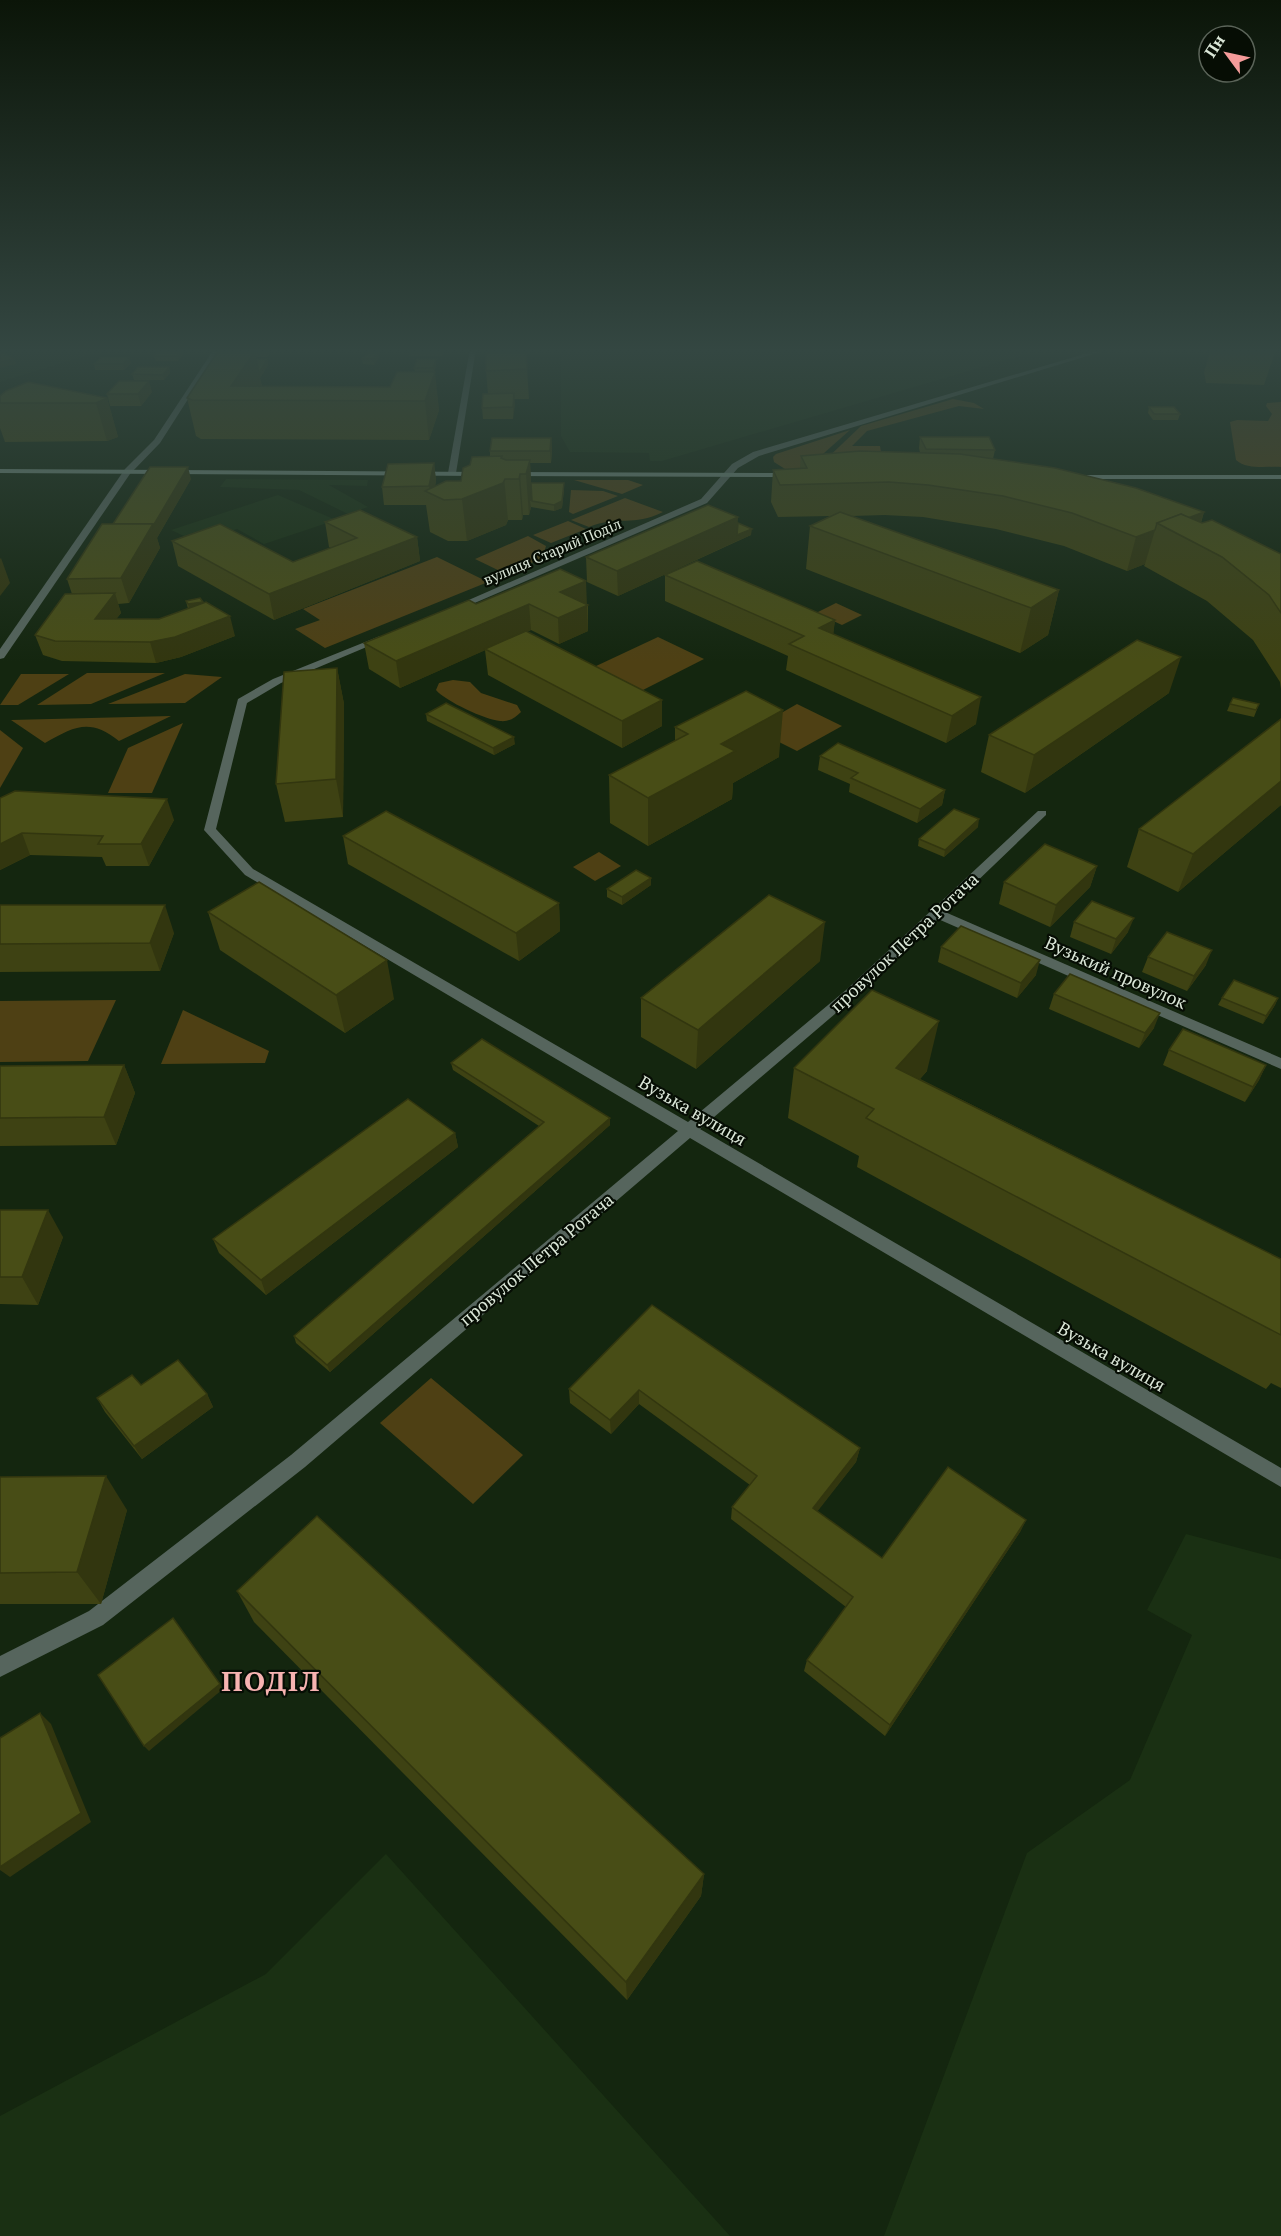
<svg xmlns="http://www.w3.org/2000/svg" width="1281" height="2236" font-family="'PT Serif',serif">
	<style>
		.built { fill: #1a3013 }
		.green { fill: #4e4014 }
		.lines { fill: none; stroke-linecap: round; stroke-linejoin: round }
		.minor { fill: #56655d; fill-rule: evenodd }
		.tertiary { fill: #56655d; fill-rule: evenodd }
		.secondary { fill: #748b7f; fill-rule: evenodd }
		.wall { fill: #3e4213 }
		.shaded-wall { fill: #32360f }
		.building { fill: #484d16; stroke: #32360f; stroke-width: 1.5 }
		.labels { text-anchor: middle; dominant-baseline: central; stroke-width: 4.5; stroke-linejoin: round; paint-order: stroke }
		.far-street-label { font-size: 15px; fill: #dbe7d8; stroke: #060d04 }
		.street-label { font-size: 18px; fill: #dbe7d8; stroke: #060d04 }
		.near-district-label { font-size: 28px; font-weight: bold; letter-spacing: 1.5px; fill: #f7b3b1; stroke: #060d04 }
	</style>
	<rect width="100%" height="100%" fill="#14260f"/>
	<g class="built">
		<path d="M0,349H116L88,355L0,382Z"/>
		<path d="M561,349H1044L662,461H650L649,453L570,452L561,436Z"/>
		<path d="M226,479L368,480L367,486L329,485L368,507L348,514L299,490L220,487Z"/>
		<path d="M278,495L336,520L264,544L237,529L197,542L171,530Z"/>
		<path d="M1186,1534L1281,1559V2236H884L1027,1853L1130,1780L1192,1635L1147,1610Z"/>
		<path d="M386,1854L730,2236H0V2116L266,1974Z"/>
	</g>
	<g class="green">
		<path d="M953,399L974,403L984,409L959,406L867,431L852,446H880L883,464L820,465L861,426Z"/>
		<path d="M1281,402V467C1267,466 1247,470 1236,460L1230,422L1237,420L1268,421L1272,414L1266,406L1267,403Z"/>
		<path d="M850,430L806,469H785L774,462L773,457L776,454Z"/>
		<path d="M574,480H628L643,485L622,494Z"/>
		<path d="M571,490L603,491L618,496L573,514L569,512Z"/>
		<path d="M625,498L663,512C633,527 618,515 589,527L571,520Z"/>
		<path d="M568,521L586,529L551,543L533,535Z"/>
		<path d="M528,536L546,546L542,559L504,573L475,559Z"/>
		<path d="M437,557L488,582L325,648L295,629L320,620L303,609Z"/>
		<path d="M836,603L862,615L842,625L816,613Z"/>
		<path d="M658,637L704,659L641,691L594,667Z"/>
		<path d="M87,673H165L91,704L37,705Z"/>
		<path d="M21,674H69L18,705H0Z"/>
		<path d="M185,674L222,677L185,703L108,704Z"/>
		<path d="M453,680L470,682L481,693L517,705L521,712C515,718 509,722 500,721C486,720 445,701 436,690L439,683Z"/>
		<path d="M797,704L842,726L797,751L753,729Z"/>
		<path d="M171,716L119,741C90,718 75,726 45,743L11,720Z"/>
		<path d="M183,723L152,793H108L128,748Z"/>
		<path d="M0,730L23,748L0,788Z"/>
		<path d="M599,852L621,866L595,881L573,867Z"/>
		<path d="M116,1000L88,1061L0,1062V1001Z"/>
		<path d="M183,1010L269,1051L265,1063L161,1064Z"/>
		<path d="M431,1378L523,1455L473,1504L380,1423Z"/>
	</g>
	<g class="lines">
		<g class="minor">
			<path d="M214,349H220L160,443L131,473H125V469L154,440Z"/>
			<path d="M470,349H476L456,473L452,475L448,473Z"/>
			<path d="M1101,349H1110L759,456L738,468L707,503L456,611L448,609L701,499L732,464L753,452Z"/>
			<path d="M380,636L388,638L281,683L247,703L216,829L253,869L688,1122L846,990L1038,811H1046V815L945,912L1281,1058V1069L938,919L856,996L700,1129L1281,1468V1487L690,1138L305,1467L103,1625L0,1677V1656L89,1611L291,1455L678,1131L245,875L204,830L238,699L273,679Z"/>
		</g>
		<path class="tertiary" d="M125,469L132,471L4,658L0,659V649Z"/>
		<g class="secondary">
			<path d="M0,469L483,472L487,474L483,476L0,473Z"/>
			<path d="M510,472L792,473L796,475L792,477L507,476L506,474Z"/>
			<path d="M1071,475H1281V479H1068L1067,477Z"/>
		</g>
	</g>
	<g class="wall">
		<path d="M160,349H185V351L178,361H156L154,356Z"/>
		<path d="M445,349L443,356H410L409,350Z"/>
		<path d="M491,349H536V350H520V352H526L529,399H514L513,419H483L482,408L488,394L486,371L492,353Z"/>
		<path d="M655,349H671L664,351Z"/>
		<path d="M1211,349H1276L1264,385L1206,383L1204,372Z"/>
		<path d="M218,351H271L267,357H256V359H267L268,365L260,378L262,386L390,387L415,372L414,368L436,365L434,372L439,410L429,440L201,439L196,436L187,398Z"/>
		<path d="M129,357L131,363L124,370H95L94,364Z"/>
		<path d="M379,357L374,365L363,364L362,359Z"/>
		<path d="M169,367L170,373L164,380H134L132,374Z"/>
		<path d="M152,392L141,406H110L107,394Z"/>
		<path d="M0,396L107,398L118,437L107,441L5,442L0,428Z"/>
		<path d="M1149,407L1180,414L1178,420H1153L1148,413Z"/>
		<path d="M920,437L995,450L993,459L1204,512L1201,523L1281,554V689L1280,682L1253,640L1207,601L1144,566L1145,564L1127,571L1064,546L996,529L923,517L885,515L851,516L1059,590L1048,635L1020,653L806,569L810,526L830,516L778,517L771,502L773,470L800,468L801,456L920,453L919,448Z"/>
		<path d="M551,438L552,450L551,463H530L531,483L564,489L562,508L554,511L531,507L529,515H523L522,520H508L506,525L467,541H448L430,532L426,505H384L382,487L434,463L436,481L435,486L461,481L490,456V451Z"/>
		<path d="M191,479L157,538L160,548L129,603L118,604L121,613L116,619H159L188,609L186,601L203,602V603L235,636L181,657L156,663L62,661L43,655L35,635L72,594L67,579L113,524Z"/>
		<path d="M325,522L417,537L420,561L274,620L178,566L172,541L293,562L331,548L329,547Z"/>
		<path d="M738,523L751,535L618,596L587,582L586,557Z"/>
		<path d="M665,575L835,620L833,634L976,724L946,743L786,670L788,656L665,601Z"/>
		<path d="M476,604L588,605V631L559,644L531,630L526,632L662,726L622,748L488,675L485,650L400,688L369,669L364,643Z"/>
		<path d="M337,668L344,704L343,817L285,822L276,784Z"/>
		<path d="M1169,693L1025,793L981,772L989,735Z"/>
		<path d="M1230,704H1259L1254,717L1227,711Z"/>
		<path d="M426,714L515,744L494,755L427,721Z"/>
		<path d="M1281,719V805L1178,892L1127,867L1139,829Z"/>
		<path d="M675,727L779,757L733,783L732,799L648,846L610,823L609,775L675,741Z"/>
		<path d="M820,756L945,790L942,805L917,823L849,792L850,784L818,770Z"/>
		<path d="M0,798L174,820L149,866H106L102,857L30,855L0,870Z"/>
		<path d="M978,827L944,857L918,846L919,839Z"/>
		<path d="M343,836L559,903L560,931L519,961L348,864Z"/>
		<path d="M1097,866L1090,887L1050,927L999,904L1004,882Z"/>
		<path d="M651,878V885L622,905L607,897V889Z"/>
		<path d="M0,905L174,933L160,971L0,972Z"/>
		<path d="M208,912L394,999L345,1033L220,950Z"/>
		<path d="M1074,922L1128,932L1111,954L1070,937Z"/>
		<path d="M941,947L1036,975L1017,998L938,962Z"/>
		<path d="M1148,957L1206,965L1187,991L1142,972Z"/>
		<path d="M820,961L696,1069L641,1037V998Z"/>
		<path d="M1054,994L1154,1028L1139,1048L1049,1009Z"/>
		<path d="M1222,998H1278L1275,1005L1263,1024L1218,1005Z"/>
		<path d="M1169,1050L1266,1065L1259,1080L1245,1102L1163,1065Z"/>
		<path d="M451,1063L610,1125L330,1372L296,1343L294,1336L539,1126L453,1070Z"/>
		<path d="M124,1065L135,1093L116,1145L0,1146V1066Z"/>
		<path d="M794,1068L927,1071L920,1079L1281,1259V1388L1271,1383L1266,1389L857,1167L859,1156L788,1118Z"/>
		<path d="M455,1133L458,1147L266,1295L219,1253L213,1239Z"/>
		<path d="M0,1210L63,1237L38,1305L0,1304Z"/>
		<path d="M652,1305L860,1448L856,1462L817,1511L882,1558L1026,1520L1020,1532L885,1736L804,1671L807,1660L846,1607L731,1519L732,1507L750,1485L639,1404L611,1434L570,1403L569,1389Z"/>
		<path d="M141,1385L207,1394L213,1407L142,1459L105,1412L97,1398Z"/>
		<path d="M0,1477L127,1510L101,1604H0Z"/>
		<path d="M237,1591L704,1874L701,1896L627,2000L254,1622Z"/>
	</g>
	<g class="shaded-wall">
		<path d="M182,349H185V351L178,361L177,356Z"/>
		<path d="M267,349H270L271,351L267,357L266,351Z"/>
		<path d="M255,351L259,373L267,359L268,365L260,378L262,388L231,386Z"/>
		<path d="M379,351V357L374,365L373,359Z"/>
		<path d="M129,357L131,363L124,370L123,364Z"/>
		<path d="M14,359L16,364L0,368V362Z"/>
		<path d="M436,359V365L434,374L433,368Z"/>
		<path d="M169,367L170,373L164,380L163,375Z"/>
		<path d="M435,372L439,410L429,440L425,401Z"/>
		<path d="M149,381L152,392L141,406L138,394Z"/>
		<path d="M514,393L515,405L513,419V407Z"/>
		<path d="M107,398L118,437L107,441L96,403Z"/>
		<path d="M551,438L552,450L551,463L550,451Z"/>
		<path d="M502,456L508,520L506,525L467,541L462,499Z"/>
		<path d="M530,460L532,501H530L531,507L529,515L526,474Z"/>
		<path d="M434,463L436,481L433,495L430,493L429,486Z"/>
		<path d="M188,467L191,479L157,538L160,548L129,603L121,578L153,524Z"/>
		<path d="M520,474L523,515L522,520L519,479Z"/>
		<path d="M564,483L562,508L554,511V505Z"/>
		<path d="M1204,512L1194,543L1163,527Z"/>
		<path d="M738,517L737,541L618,596L617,571Z"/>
		<path d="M752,529L751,535L737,541V535Z"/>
		<path d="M1155,530L1145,564L1127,571L1136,537Z"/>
		<path d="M417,537L420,561L274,620L269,594Z"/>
		<path d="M1,558L10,583L0,596V559Z"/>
		<path d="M586,581L588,631L559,644L558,618L560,592Z"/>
		<path d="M1059,590L1048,635L1020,653L1031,608Z"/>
		<path d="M115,593L121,613L101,639L95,619Z"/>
		<path d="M203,602L204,608L190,611L188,604Z"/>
		<path d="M529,604L531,630L400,688L396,661Z"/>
		<path d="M230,616L235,636L181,657L156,663L150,642Z"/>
		<path d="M835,620L832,645L819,628Z"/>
		<path d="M1181,657L1169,693L1025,793L1034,755Z"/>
		<path d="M337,668L344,704L343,817L336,779Z"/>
		<path d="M981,697L976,724L946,743L952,716Z"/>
		<path d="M662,700V726L622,748V721Z"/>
		<path d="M783,710L779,757L733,783L732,799L648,846V798L721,744Z"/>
		<path d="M514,737L515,744L494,755L493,748Z"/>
		<path d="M1281,781V805L1178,892L1193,854Z"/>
		<path d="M945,790L942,805L917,823L920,809Z"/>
		<path d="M167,799L174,820L149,866L141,844Z"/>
		<path d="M979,819L978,827L944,857L945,850Z"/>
		<path d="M22,833L30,855L0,870V844Z"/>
		<path d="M1097,866L1090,887L1050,927L1056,905Z"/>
		<path d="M651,878V885L622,905V897Z"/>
		<path d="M559,903L560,931L519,961L516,933Z"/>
		<path d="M165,905L174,933L160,971L150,943Z"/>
		<path d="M1134,918L1128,932L1111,954L1116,939Z"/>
		<path d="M825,922L820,961L696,1069L698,1030Z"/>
		<path d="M1212,950L1206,965L1187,991L1194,976Z"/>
		<path d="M387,960L394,999L345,1033L336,995Z"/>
		<path d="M1040,960L1036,975L1017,998L1021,983Z"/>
		<path d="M1278,998L1275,1005L1263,1024L1266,1016Z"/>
		<path d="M1160,1013L1154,1028L1139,1048L1145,1033Z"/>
		<path d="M939,1021L927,1071L886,1117L896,1068Z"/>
		<path d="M124,1065L135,1093L116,1145L104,1117Z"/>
		<path d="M1266,1065L1259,1080L1245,1102L1253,1087Z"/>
		<path d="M610,1118V1125L330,1372L327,1365Z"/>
		<path d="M455,1133L458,1147L266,1295L261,1280Z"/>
		<path d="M48,1210L63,1237L38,1305L22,1277Z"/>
		<path d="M639,1390V1404L611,1434L610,1420Z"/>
		<path d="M207,1394L213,1407L142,1459L134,1446Z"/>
		<path d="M860,1448L856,1462L810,1521L813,1508Z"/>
		<path d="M106,1476L127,1510L101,1604L77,1572Z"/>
		<path d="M1026,1520L1020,1532L885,1736L890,1725Z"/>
		<path d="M220,1684L223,1689L149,1751L144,1746Z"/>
		<path d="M40,1713L51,1724L91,1822L10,1877L0,1870V1867Z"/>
		<path d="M704,1874L701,1896L627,2000L626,1982Z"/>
	</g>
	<g class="building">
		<path d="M160,349H182L177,356H154Z"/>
		<path d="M240,349H267L266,351H239Z"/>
		<path d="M410,349H443V350H409Z"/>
		<path d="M218,351H255L231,386L390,387L397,372H435L425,401L192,400L187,398Z"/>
		<path d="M369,351H379L373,359H362Z"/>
		<path d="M3,352L14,359L0,362V353Z"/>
		<path d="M526,352L527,369L486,371V353Z"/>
		<path d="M101,357H129L123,364H94Z"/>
		<path d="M256,359H267L259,373Z"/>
		<path d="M417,359H436L433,368H414Z"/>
		<path d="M138,367H169L163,375L132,374Z"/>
		<path d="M119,381H149L138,394H107Z"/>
		<path d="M28,382L107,398L96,403H0V396L6,391Z"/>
		<path d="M514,393L513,407L482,408L483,394Z"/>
		<path d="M1149,407H1174L1180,414H1154Z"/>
		<path d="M920,437H989L995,450L926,449Z"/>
		<path d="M492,438H551L550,451H490Z"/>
		<path d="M860,451L960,454L1055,468L1136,488L1204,512L1188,518L1181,514L1157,523L1155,530L1136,537L1072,513L1003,496L928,485L889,482L780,485L773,470L807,468L801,456Z"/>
		<path d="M502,456L501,458L506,460H530L526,474H520L519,479H505L503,483L462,499L444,500L425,491L446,481H461L463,468L470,465L472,457Z"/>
		<path d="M434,463L429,486L382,487L388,464Z"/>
		<path d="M150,467H188L153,526V524H113Z"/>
		<path d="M531,483H564L562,501L554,505L532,501Z"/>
		<path d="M708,505L738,517L617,571L586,557Z"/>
		<path d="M360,510L417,537L269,594L172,541L220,524L293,562L357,538L325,522Z"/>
		<path d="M840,512L1059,590L1031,608L810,526Z"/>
		<path d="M1181,514L1202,523L1212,520L1281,554V613L1269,595L1222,557L1157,523Z"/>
		<path d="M738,523L752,529L737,535Z"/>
		<path d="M102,524H153L121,578L67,579Z"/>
		<path d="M697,561L835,620L819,628L981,697L952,716L789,644L804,636L665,575Z"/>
		<path d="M560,569L586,581L560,592L588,605L558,618L529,604L396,661L364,643L469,600L476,604Z"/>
		<path d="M115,593L95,619H159L206,602L230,616L175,637L150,642L55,641L35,635L65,594Z"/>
		<path d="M200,598L203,602L188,604L186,601Z"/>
		<path d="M526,631L662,700L622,721L485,649Z"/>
		<path d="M1137,640L1181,657L1034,755L989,735Z"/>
		<path d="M337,668L336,779L276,784L284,672Z"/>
		<path d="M746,691L783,710L721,744L735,751L648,798L609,775L688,734L675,727Z"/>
		<path d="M1233,698L1259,704L1256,710L1230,704Z"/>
		<path d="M446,703L514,737L493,748L426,714Z"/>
		<path d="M1281,719V781L1193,854L1139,829Z"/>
		<path d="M838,743L945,790L920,809L851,778L858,773L820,756Z"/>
		<path d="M15,791L167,799L141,844H98L103,836L22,833L0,844V798Z"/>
		<path d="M954,809L979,819L945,850L919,839Z"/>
		<path d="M386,811L559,903L516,933L343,836Z"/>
		<path d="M1045,844L1097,866L1056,905L1004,882Z"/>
		<path d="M636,870L651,878L622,897L607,889Z"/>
		<path d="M259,882L387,960L336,995L208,912Z"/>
		<path d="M769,895L825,922L698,1030L641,998Z"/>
		<path d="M1092,901L1134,918L1116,939L1074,922Z"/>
		<path d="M0,905H165L150,943L0,944Z"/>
		<path d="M961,926L1040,960L1021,983L941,947Z"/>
		<path d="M1167,932L1212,950L1194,976L1148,957Z"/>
		<path d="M1070,974L1160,1013L1145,1033L1054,994Z"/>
		<path d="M1234,980L1278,998L1266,1016L1222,998Z"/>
		<path d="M872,990L939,1021L896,1068L1281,1259V1335L866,1118L874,1109L794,1068Z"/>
		<path d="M1183,1029L1266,1065L1253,1087L1169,1050Z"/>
		<path d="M482,1039L610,1118L327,1365L294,1336L544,1122L451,1063Z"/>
		<path d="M124,1065L104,1117L0,1118V1066Z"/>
		<path d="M408,1099L455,1133L261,1280L213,1239Z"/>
		<path d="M0,1210H48L22,1277H0Z"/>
		<path d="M652,1305L860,1448L813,1508L882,1558L948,1467L1026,1520L890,1725L807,1660L853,1597L732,1507L757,1476L639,1390L610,1420L569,1389Z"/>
		<path d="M178,1360L207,1394L134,1446L97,1398L132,1375L141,1385Z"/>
		<path d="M106,1476L77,1572L0,1573V1477Z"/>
		<path d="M317,1516L704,1874L626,1982L237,1591Z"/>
		<path d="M173,1618L220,1684L144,1746L98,1675Z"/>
		<path d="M40,1713L81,1813L0,1867V1738Z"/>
	</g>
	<linearGradient id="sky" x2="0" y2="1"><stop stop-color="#0b1508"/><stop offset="0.53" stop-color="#344742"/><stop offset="1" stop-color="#344742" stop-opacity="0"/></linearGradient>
	<rect width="1281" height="662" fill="url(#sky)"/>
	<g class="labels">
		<g class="far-street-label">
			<text transform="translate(552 551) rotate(-23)">вулиця Старий Поділ</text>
		</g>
		<g class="street-label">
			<text transform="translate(904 942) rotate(-43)">провулок Петра Ротача</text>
			<text transform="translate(1116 972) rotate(24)">Вузький провулок</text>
			<text transform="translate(693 1110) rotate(30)">Вузька вулиця</text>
			<text transform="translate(536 1259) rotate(-40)">провулок Петра Ротача</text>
			<text transform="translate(1112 1356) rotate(30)">Вузька вулиця</text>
		</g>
		<g class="near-district-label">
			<text x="271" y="1680">ПОДІЛ</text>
		</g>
	</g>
	<g transform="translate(1227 54) rotate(303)"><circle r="28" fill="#060d04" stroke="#5b6459" stroke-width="1.5"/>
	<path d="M0-4.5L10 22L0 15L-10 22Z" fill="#f59b9a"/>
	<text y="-9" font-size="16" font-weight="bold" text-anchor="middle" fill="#dbe7d8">Пн</text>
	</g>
</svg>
